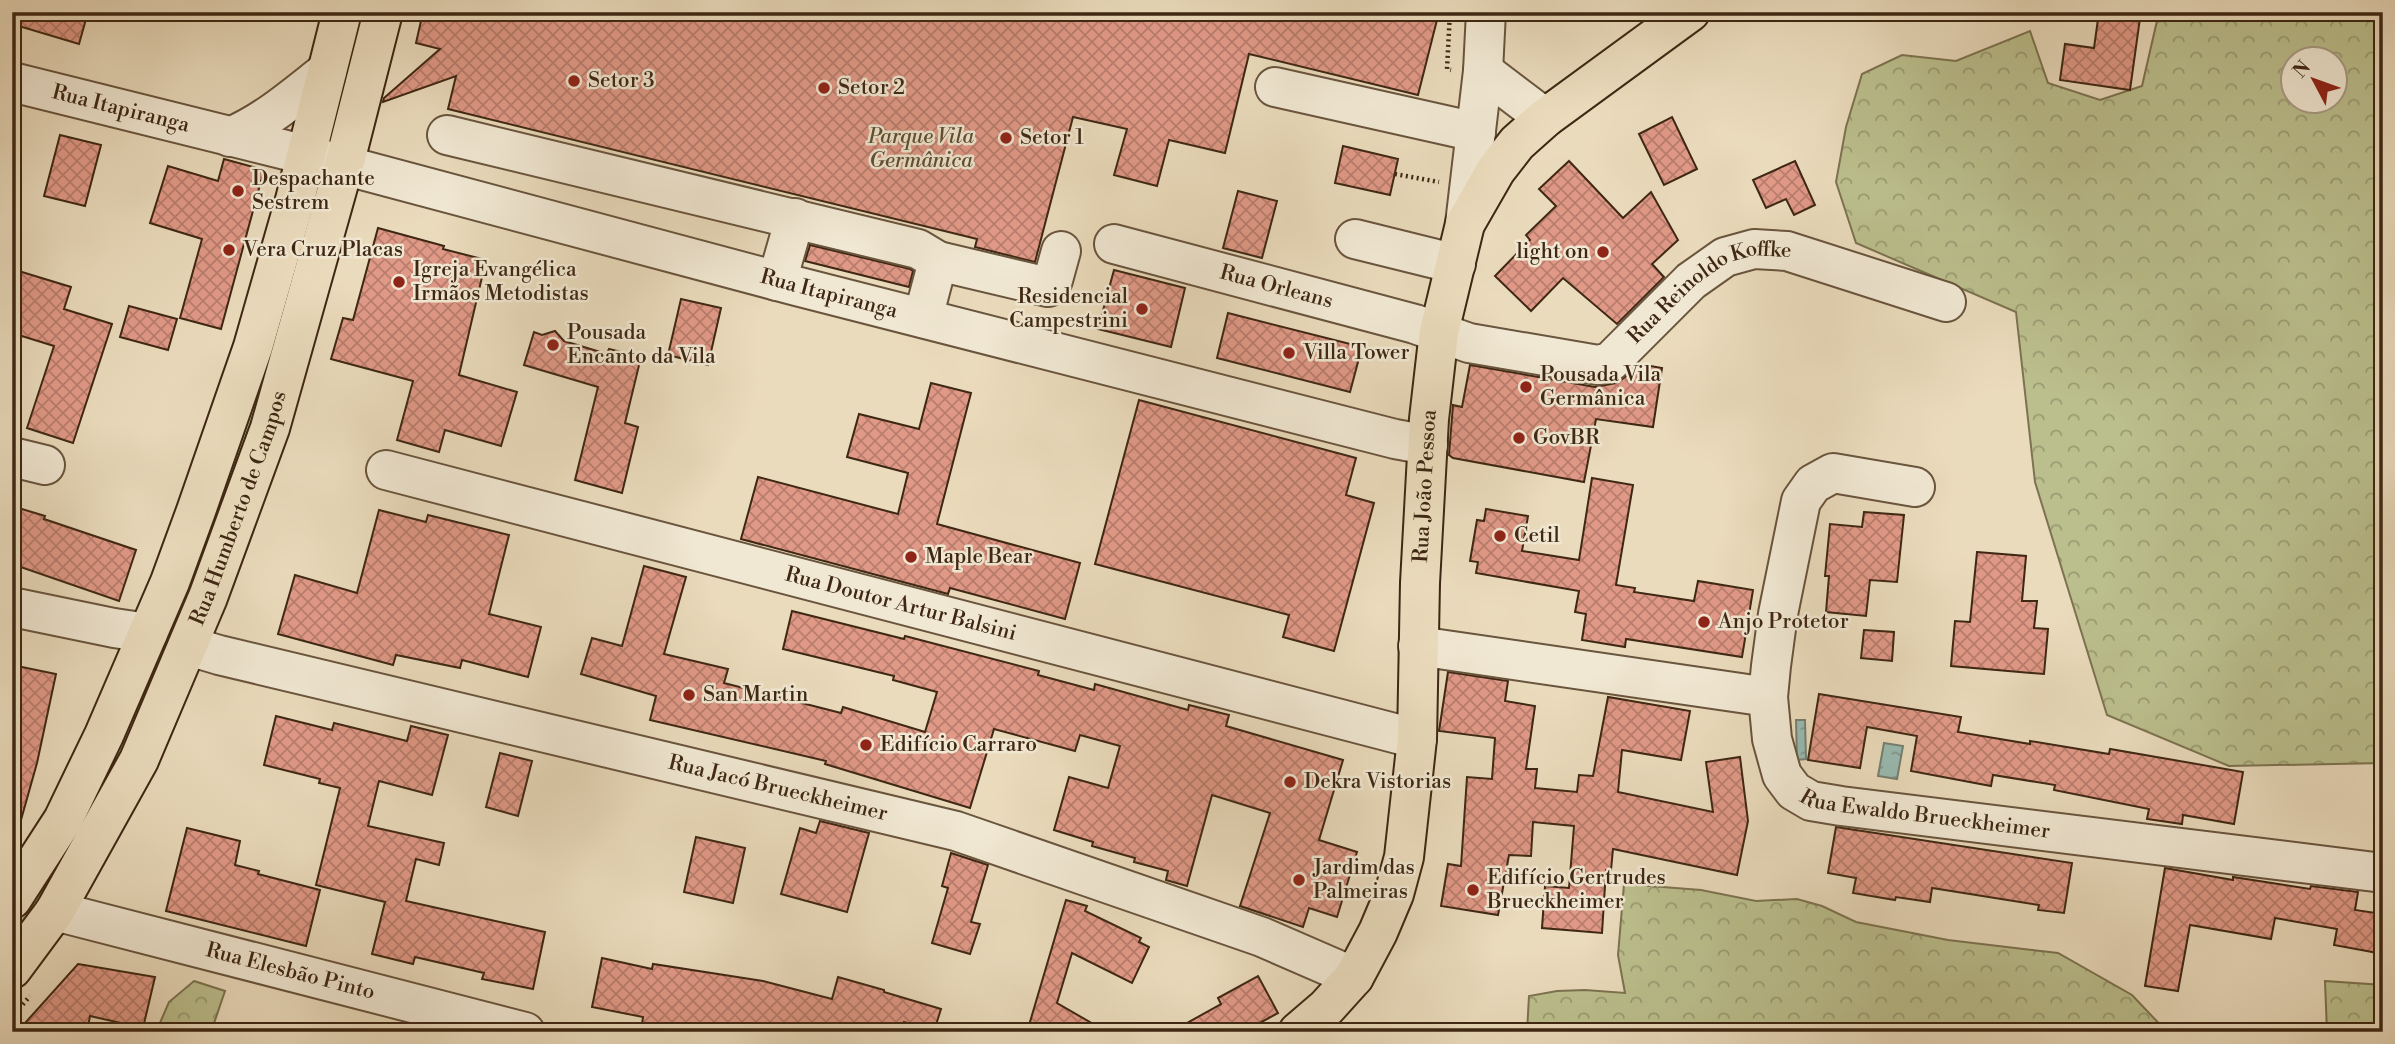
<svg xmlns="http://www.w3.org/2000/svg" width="2395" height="1044" font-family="'Libre Bodoni',serif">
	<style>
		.grass { fill: url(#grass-dots); stroke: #7c7350; stroke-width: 2 }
		.forest { fill: url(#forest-crowns); stroke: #7c7350; stroke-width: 2; fill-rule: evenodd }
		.water { fill: url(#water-ripples); stroke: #748072; stroke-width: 2 }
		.building { fill: url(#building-cross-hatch); stroke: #3e2713; stroke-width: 2 }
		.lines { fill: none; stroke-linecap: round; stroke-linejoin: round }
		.minor-casing { stroke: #69543d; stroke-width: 42 }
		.major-casing { stroke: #3e2713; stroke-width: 42 }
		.path { stroke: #3e2713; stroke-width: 4.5; stroke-dasharray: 2 3.5; stroke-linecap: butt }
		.minor { stroke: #f1e8d3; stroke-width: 38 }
		.major { stroke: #eadbbc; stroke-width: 38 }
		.poi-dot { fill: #8f2418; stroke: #f1e8d3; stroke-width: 2.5 }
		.labels { text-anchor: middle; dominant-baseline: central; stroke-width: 5; stroke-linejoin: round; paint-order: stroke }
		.poi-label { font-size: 21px; fill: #3e2713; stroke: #f1e8d3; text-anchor: start }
		.street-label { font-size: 21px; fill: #3e2713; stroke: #f1e8d3 }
		.park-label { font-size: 21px; font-style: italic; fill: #5d4d32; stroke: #f1e8d3 }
	</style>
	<defs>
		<pattern id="grass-dots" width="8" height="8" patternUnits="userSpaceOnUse" patternTransform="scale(1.75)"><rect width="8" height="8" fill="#bbbf8d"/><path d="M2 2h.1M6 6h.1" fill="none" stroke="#999b72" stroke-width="1.8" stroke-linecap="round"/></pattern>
		<pattern id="forest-crowns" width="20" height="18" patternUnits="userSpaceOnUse" patternTransform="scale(1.75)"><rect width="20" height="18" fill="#bbbf8d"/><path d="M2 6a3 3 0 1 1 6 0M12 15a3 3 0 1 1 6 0" fill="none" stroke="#999b72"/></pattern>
		<pattern id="water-ripples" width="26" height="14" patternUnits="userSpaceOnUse" patternTransform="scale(1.75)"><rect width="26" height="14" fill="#98bbb2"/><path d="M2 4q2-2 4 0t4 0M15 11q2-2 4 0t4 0" fill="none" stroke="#7d9890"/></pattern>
		<pattern id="building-cross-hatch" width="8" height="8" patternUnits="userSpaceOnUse" patternTransform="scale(1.75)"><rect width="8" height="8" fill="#e19987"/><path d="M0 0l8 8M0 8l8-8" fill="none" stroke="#b87d6d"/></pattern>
	</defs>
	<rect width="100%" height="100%" fill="#eadbbc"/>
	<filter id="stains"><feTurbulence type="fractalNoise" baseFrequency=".00286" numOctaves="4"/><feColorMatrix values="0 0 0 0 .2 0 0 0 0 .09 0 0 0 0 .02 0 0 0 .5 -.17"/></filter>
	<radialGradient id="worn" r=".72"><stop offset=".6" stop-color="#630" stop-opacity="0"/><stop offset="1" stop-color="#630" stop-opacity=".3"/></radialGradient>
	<path class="grass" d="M304,246L254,415L171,642L122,755L56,876L12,940V923L23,908Z"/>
	<g class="forest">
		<path d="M2159,12H2383V763L2229,766L2107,715L2035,482L2016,312L1856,243L1836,182L1846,127L1862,74L1902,55L1956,61L2030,31L2048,83L2100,100L2142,86ZM2294,60H2336V102H2294Z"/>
		<path d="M1624,884L1701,890L1756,901L1797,899L1822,906L1856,922L1948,940L2058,953L2132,995L2167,1032H1527L1529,996L1557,991L1585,990L1625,993L1618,955Z"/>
		<path d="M194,981L225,991L211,1032H156L169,1002Z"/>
		<path d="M2325,981L2383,985V1032H2327Z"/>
	</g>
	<g class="water">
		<path d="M1796,720H1805L1806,759L1797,760Z"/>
		<path d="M1884,743L1903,746L1897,779L1878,776Z"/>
	</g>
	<g class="building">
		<path d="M12,12H88L79,44L12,24Z"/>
		<path d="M423,12H1439L1418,95L1249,54L1225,153L1169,140L1157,186L1114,175L1127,129L1073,117L1035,262L975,247L977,239L448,109L456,76L383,102L384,98L440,49L416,43Z"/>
		<path d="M2099,12L2140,18L2130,90L2060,80L2065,44L2094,48Z"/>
		<path d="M1672,117L1697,169L1664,185L1639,134Z"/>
		<path d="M60,135L101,145L85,206L44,196Z"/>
		<path d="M1343,146L1398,159L1390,195L1335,183Z"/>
		<path d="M224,159L264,170L221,329L180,318L202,239L150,223L168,166L218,181Z"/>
		<path d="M1569,161L1623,218L1651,192L1678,240L1652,264L1664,277L1617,324L1563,278L1531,311L1495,276L1530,240L1526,235L1556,206L1539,189Z"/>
		<path d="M1795,161L1815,205L1794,215L1786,199L1766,208L1753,180Z"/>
		<path d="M1238,191L1277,201L1262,258L1223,248Z"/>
		<path d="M378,228L444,246L443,249L486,260L459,375L517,392L501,446L445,430L439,452L397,440L413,381L331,359L343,318L353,320Z"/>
		<path d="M810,245L910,269L913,271L909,287L805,261Z"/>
		<path d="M12,269L71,287L64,309L112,324L73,443L27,428L54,346L12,333Z"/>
		<path d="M1114,270L1185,288L1171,347L1098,329Z"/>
		<path d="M681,299L721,308L708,365L668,355Z"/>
		<path d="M129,306L177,319L168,350L120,337Z"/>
		<path d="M1228,313L1362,347L1350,392L1217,358Z"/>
		<path d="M555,331L564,341L607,354L609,349L641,357L625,423L638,427L622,493L575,480L598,387L524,365L534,332L542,335Z"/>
		<path d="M1639,364L1662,368L1653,427L1596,419L1584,482L1453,458L1449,455L1453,405L1462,407L1470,365L1595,387L1616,383L1625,377Z"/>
		<path d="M931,383L971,393L937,524L1080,563L1065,619L950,588L948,594L741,539L758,477L898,514L908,473L847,457L859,414L919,429Z"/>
		<path d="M1139,400L1356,458L1346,495L1374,503L1334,651L1283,637L1289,615L1095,564Z"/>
		<path d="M1592,478L1633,485L1616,585L1635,588L1634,592L1694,601L1698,581L1753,590L1742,657L1626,639L1625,647L1582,640L1586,614L1575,612L1579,591L1476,573L1478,562L1470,561L1477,520L1484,521L1486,509L1528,516L1522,551L1579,560Z"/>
		<path d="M12,506L45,516L44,519L136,550L119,601L12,564Z"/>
		<path d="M379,510L426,522L428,515L509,535L489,614L541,627L528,677L462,660L460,668L396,655L393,665L278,634L295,575L357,593Z"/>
		<path d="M1864,512L1904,515L1897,582L1870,580L1866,616L1826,612L1829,576H1825L1830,524L1862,527Z"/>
		<path d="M1977,552L2026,556L2022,601H2037L2034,628L2048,629L2044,674L1951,666L1955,621L1970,622Z"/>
		<path d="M644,566L686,577L664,654L728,669L724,683L841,713L843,707L925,732L937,692L893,680L894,676L783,649L792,611L904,639L905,636L1039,671L1038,675L1094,690L1095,684L1188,710L1189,705L1229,715L1226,726L1343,760L1319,840L1357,852L1337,917L1309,908L1303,927L1240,906L1270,813L1212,795L1187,886L1166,880L1168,871L1134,862L1135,858L1092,846L1093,842L1054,830L1069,777L1108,788L1120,746L1080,735L1075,751L994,729L970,808L825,764L826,761L650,720L656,696L581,674L592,638L622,646Z"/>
		<path d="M1864,630L1894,632L1892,661L1861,658Z"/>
		<path d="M12,665L56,674L37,763L19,827H12Z"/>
		<path d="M1448,672L1508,681L1505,701L1535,706L1526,769H1537L1535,788L1577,792L1579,775L1593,776L1608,697L1690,711L1681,760L1622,750L1618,792L1713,812L1706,762L1740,757L1748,821L1737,875L1613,849L1611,870H1606L1602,933L1542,928L1545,886L1569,888L1574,826L1533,822L1531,856L1509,855L1498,915L1441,906L1448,864L1461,866L1467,777L1492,779L1495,738L1439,731Z"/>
		<path d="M1819,694L1961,717L1958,732L2030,744V741L2109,754L2110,749L2243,772L2234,824L2183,815L2182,824L2147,819L2149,809L2054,790L2055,785L1993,775L1991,786L1911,771L1917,736L1867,727L1860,768L1808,760Z"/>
		<path d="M276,716L332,730L334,723L407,741L411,726L448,735L432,795L379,781L368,826L444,843L439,865L416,859L406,901L545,932L533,989L482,979L484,973L415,957L413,964L372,954L385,902L316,885L340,788L319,783L320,779L264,765Z"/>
		<path d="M500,753L532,761L518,816L486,807Z"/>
		<path d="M820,821L869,833L847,912L781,894L800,828L816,833Z"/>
		<path d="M1836,827L2072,863L2064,913L2038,910L2039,905L1932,888L1930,902L1896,897L1895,900L1853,893L1856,878L1828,873Z"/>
		<path d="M187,828L240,841L235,865L259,871L258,874L320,890L306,946L166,911Z"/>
		<path d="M696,837L745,848L733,903L684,892Z"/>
		<path d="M951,853L988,865L971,922L980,924L970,954L932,943L948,888L942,886Z"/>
		<path d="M2165,868L2233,880V877L2310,889L2311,886L2358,892L2355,910L2383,914V954L2334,945L2337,929L2275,918L2271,939L2190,925L2178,991L2145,986Z"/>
		<path d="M1066,900L1087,906L1085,911L1141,938L1139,942L1149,947L1132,983L1072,953L1057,1003L1107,1032H1027Z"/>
		<path d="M602,958L652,969L653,964L763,981L832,999L838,977L884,990V992L941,1009L934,1031L904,1022L901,1032H684L642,1024L643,1017L592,1007Z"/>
		<path d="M78,964L155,977L143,1028L90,1016L87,1032H17Z"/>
		<path d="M1258,976L1278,1013L1243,1032H1171L1221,1004L1218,998Z"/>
	</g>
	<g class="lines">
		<g class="minor-casing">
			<g id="minor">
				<path d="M1483,71L1545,118"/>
				<path id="s1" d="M12,82L306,155L796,286L1395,439L1428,445"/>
				<path d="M1275,87L1476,132"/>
				<path d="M447,135L918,249L938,261L923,318"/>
				<path d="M230,137C267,121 295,96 327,71"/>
				<path d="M1465,224L1483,71L1486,12"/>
				<path d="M1355,239L1456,264"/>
				<path id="s2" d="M1114,244L1415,324L1469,343L1598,365L1610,362L1691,281L1725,257L1754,249L1787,251L1946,302"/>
				<path d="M938,261L1048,287L1053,280L1061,251"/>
				<path d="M777,281L795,218"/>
				<path d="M12,457L45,465"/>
				<path id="s3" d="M386,470L1417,739"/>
				<path id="s4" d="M1915,487L1833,473L1813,484L1801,501L1778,614L1771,666L1768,697L1772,739L1782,775L1794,791L1811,801L1841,806L2383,873"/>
				<path d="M12,607L114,628L148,633"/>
				<path id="s5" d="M189,646L219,655L956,831L1262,937L1354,977"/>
				<path d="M1418,646L1768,697"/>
				<path id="s6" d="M55,911L525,1032"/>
			</g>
		</g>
		<g class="major-casing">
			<g id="major">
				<path d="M12,899L63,820L104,735L170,582L196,511L253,347L295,200L342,12"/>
				<path id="s7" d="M12,969L55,911L139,760L208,597L270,428L344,165L383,12"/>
				<path id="s8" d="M1298,1032L1326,1008L1354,977L1378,932L1394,894L1404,857L1417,739L1420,583L1429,419L1439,332L1465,224L1496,170L1517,143L1545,118L1690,12"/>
			</g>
		</g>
		<g class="path">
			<path d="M1450,12L1447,69L1451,70"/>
			<path d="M1395,174L1439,182"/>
			<path d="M12,1017L30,996"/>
		</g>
		<use href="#minor" class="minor"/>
		<use href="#major" class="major"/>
	</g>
	<g class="poi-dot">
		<circle cx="574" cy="81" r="7"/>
		<circle cx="824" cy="88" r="7"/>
		<circle cx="1006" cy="138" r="7"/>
		<circle cx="238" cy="191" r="7"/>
		<circle cx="229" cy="250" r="7"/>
		<circle cx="1603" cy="252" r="7"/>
		<circle cx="399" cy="282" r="7"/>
		<circle cx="1142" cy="309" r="7"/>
		<circle cx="553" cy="345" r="7"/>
		<circle cx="1289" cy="353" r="7"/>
		<circle cx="1526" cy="387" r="7"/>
		<circle cx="1519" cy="438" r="7"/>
		<circle cx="1500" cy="536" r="7"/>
		<circle cx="911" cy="557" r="7"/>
		<circle cx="1704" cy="622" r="7"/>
		<circle cx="689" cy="695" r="7"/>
		<circle cx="866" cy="745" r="7"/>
		<circle cx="1290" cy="782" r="7"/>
		<circle cx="1299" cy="880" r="7"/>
		<circle cx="1473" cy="890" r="7"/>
	</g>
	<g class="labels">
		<g class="poi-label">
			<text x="588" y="81">Setor 3</text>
			<text x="838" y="88">Setor 2</text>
			<text x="1020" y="138">Setor 1</text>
			<text x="252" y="179">Despachante<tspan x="252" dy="24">Sestrem</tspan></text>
			<text x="243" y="250">Vera Cruz Placas</text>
			<text x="1589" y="252" text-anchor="end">light on</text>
			<text x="413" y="270">Igreja Evangélica<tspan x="413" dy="24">Irmãos Metodistas</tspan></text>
			<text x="1128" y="297" text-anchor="end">Residencial<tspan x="1128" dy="24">Campestrini</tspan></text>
			<text x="567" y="333">Pousada<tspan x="567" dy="24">Encanto da Vila</tspan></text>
			<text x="1303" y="353">Villa Tower</text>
			<text x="1540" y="375">Pousada Vila<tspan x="1540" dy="24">Germânica</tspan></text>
			<text x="1533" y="438">GovBR</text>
			<text x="1514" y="536">Cetil</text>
			<text x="925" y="557">Maple Bear</text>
			<text x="1718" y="622">Anjo Protetor</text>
			<text x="703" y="695">San Martin</text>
			<text x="880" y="745">Edifício Carraro</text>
			<text x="1304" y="782">Dekra Vistorias</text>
			<text x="1313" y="868">Jardim das<tspan x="1313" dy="24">Palmeiras</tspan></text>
			<text x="1487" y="878">Edifício Gertrudes<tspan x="1487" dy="24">Brueckheimer</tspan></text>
		</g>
		<g class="street-label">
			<text stroke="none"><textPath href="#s1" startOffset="112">Rua Itapiranga</textPath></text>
			<text stroke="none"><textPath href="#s2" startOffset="168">Rua Orleans</textPath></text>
			<text stroke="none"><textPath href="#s1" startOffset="844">Rua Itapiranga</textPath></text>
			<text stroke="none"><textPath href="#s2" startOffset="639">Rua Reinoldo Koffke</textPath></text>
			<text stroke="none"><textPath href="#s8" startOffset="581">Rua João Pessoa</textPath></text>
			<text stroke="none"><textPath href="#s7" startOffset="516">Rua Humberto de Campos</textPath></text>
			<text stroke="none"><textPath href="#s3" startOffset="532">Rua Doutor Artur Balsini</textPath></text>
			<text stroke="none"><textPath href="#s5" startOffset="606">Rua Jacó Brueckheimer</textPath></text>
			<text stroke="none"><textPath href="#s4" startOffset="560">Rua Ewaldo Brueckheimer</textPath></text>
			<text stroke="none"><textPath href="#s6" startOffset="243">Rua Elesbão Pinto</textPath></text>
		</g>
		<g class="park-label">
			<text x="921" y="137">Parque Vila<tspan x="921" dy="24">Germânica</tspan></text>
		</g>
	</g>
	<rect width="2395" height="1044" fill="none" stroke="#eadbbc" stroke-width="42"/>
	<rect x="14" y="14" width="2367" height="1016" fill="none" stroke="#3e2713" stroke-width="3.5"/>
	<rect x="21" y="21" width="2353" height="1002" fill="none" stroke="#3e2713" stroke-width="2"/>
	<g transform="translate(2314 80) rotate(311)"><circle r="33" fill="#f1e8d3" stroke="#a99b86" stroke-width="2"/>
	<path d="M0-5L12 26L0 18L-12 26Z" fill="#8f2418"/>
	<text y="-10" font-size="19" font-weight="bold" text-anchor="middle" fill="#3e2713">N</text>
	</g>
	<rect width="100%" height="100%" filter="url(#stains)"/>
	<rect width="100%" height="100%" fill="url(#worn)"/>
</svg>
